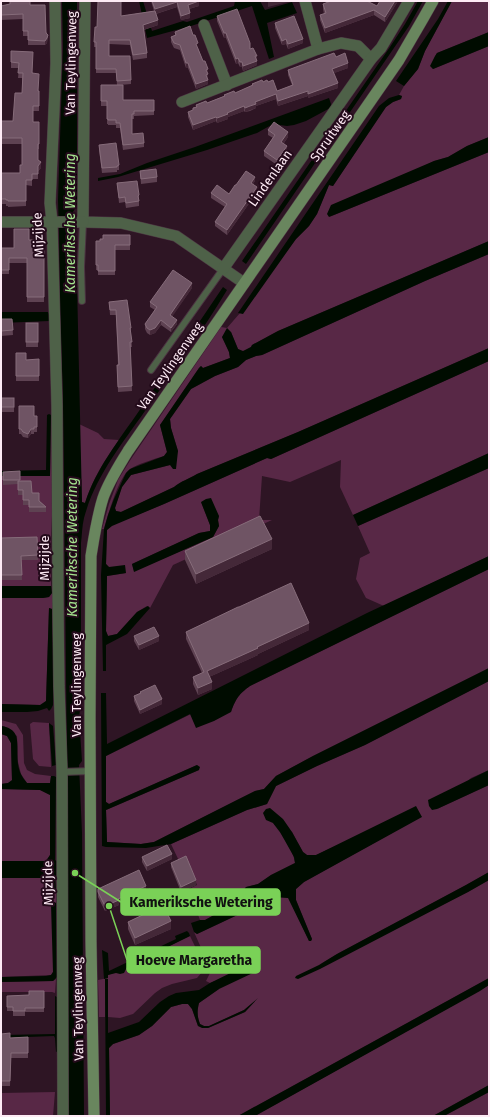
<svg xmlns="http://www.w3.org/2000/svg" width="490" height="1117" font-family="'Fira Sans',sans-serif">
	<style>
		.green { fill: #582846; fill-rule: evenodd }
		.water { fill: #000c00 }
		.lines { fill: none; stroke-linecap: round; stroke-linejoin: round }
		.service-casing { stroke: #4b3341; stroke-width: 8 }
		.minor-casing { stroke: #4b3341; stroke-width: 12 }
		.secondary-casing { stroke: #4b3341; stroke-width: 12 }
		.service { stroke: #4e6148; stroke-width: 6 }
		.minor { stroke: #4e6148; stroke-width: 11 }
		.secondary { stroke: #69865e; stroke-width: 11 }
		.wall { fill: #5e4252 }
		.shaded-wall { fill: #442838 }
		.building { fill: #6f5464; stroke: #866c7a }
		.labels { text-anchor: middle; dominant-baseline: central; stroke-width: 4; stroke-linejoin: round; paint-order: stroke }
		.street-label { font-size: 13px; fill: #feebf5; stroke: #240b1b }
		.water-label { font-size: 14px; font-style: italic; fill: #a4e38e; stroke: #240b1b }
		.leader { fill: none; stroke: #7ad157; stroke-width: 1.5 }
		.callout-dot { fill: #7ad157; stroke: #240b1b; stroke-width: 1.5 }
		.callout { fill: #7ad157; stroke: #7ad157; stroke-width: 1.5 }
		.callout-label { font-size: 14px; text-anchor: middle; font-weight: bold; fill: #111 }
	</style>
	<rect width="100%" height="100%" fill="#2e1524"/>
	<g class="green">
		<path d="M452,1H489V32L437,53L431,66L433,69L489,46V137L467,146L448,157L434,161L329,217L489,152V241L278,331L252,345L251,347L243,352L238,349L231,332L222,337L229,352L230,358L203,368L201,366L199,368L160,425L167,452L164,456C155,459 136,464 129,470C119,477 107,517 104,529H102L109,504L118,480L131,459L221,327L227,328L240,313L296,239L309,226L317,214L329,185L333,186L386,107L393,102L401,99L402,96L399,95L404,86L418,69L425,51Z"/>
		<path d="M489,254V348L298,432L197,474C189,479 181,481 174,487L121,512L116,511L115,508L122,487L131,475L170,465L178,451L171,428L170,419L191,389L215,376L238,367L246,360L256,356L262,355L425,281Z"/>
		<path d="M489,361V453L353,515L340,487L341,460L290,482L262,476L259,520H272L173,565L150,608L147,606L137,612L117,634L108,636L106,631L107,576L126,573L109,567L106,564L107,530L112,525L164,504L267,458L271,459ZM201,502L219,516L218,520L219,526L213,537L134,571L132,564L199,533L210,531V525Z"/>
		<path d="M51,415H54V480L51,534V586H1V484L2,482V476L50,475Z"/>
		<path d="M79,424L98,433L104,439L119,440C105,459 92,480 85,503L82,502Z"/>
		<path d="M489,468V556L384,606L366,598L356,579L360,558L370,553L358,526Z"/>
		<path d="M489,569V668L313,756L276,776L264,789L255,791L237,800L154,842L141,844L107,842L106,810L199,770L197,765L109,804L106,802V756L191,714L231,712C236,698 239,694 250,686Z"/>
		<path d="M52,593V609L49,608L46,701L41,705L1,704V598H43L49,597Z"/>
		<path d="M489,681V770L471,778L437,809L489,785V872L466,885L337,954L319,965L468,892L489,880V978L238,1116H110L109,1048L113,1044L139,1035L152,1026L171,1007L182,1004H188L192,1009L198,1026L208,1028L245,1012L255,1001L244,1010L209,1026H204L200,1024C197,1016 197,1011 199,1003L219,989L215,981L210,983L206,981L210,973V968L194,932L197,934L276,897L289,898L309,941H311L312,939L296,900V889L304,882L422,816L329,849L316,855H307L303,852L292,832L273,823C281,833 294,851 295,863L271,875L258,884L246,887L237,899L222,905L216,914L205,920H200L189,891L192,890L191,888L197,885L187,860L180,863L171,844L247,810L267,804L276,786L317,766L365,745Z"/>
		<path d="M1,720L16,724L23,735L24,763L27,770L35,774L51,776L50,783H27L21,774L18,762L17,736L4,726H1Z"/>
		<path d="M33,722L49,723L51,767L39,766L33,759L30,724Z"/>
		<path d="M1,734L7,736L11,743L12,781L8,783L1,784Z"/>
		<path d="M1,789L40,790L50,795V855L46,861H1Z"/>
		<path d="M1,878H47L51,880L52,890H56V903L54,902L53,972L51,975L1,977Z"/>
		<path d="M190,936L202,961V972L197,978L172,984L162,988L155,993L133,1014L120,1018L108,1017V979L105,980V1017H99L98,980L108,978V975L116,972Z"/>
		<path d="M56,979L55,993L52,992H1V982L53,981Z"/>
		<path d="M489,985V1085L433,1116H255Z"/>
		<path d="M55,1092L53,1116H1V1093Z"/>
		<path d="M489,1092V1116H444Z"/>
	</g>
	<g class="water">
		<path d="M62,1H77V205L73,212L74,234L76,240L82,502L85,503C96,469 119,440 139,411C167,370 195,328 223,287L227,290C202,332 173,371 145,411C121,445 95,477 84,518C82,526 82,535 81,543V703L79,717L82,761L79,765L82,833L84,1116H68L58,878H55L56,890H52L51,880L47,878H1V861H46L50,855V795L40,790L1,789V784L8,783L12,780L11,743L7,736L1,734V726C24,729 15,748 18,764C19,772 22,777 27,783H50L51,776H54L56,777L55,860L58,862L67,864V764L63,401L60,309L59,233L58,200L63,47Z"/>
		<path d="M139,1H143L152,31L183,21L187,22L234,6L235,1H260L265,10L292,2L297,13L267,23L274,57L269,59L252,6L191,26L147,38Z"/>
		<path d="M418,1H423L409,26L246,264L242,261L390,47L405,24Z"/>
		<path d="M448,1H452L425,51L418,69L404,86L396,81L438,19Z"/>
		<path d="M489,32V46L433,69L430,66L435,56L437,53Z"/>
		<path d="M399,95L402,96L401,99L393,102L386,107L333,186L329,185L317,214L309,226L296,239L243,314L238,313L379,106L389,98Z"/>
		<path d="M329,98L332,107L306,121L294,125L287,126L273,124L257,133L207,150L118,177L98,181V178L120,174L147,163L195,147Z"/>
		<path d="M489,137V152L329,217L327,214L331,205L434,161L448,157L467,146Z"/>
		<path d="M489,241V254L425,281L262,355L256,356L246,360L238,367L215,376L191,389L170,419L171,428L178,451L176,469H173L170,465L131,475L122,487L115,508L116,511L121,512L174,487C181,481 189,479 197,474L298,432L489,348V361L271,459L267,458L164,504L112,526L107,530L106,564L109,567L125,565L126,573L107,576L106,631L108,636L117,634L137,612L148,606L150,608L127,634L106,645V671H103L101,575L104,529L108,515L114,499L126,473L130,469L164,456L167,452L160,425L199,368L201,366L203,368L230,358L229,352L222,337L227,328L231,332L238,349L243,351L251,347L252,345L278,331Z"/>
		<path d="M1,312H48L49,314V321L1,323Z"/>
		<path d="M49,414L51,415L50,476H2V482L1,484V471L46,470L47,415Z"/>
		<path d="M489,453V468L358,526L353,515Z"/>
		<path d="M211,498L219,516L218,520L219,526L213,537L134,572L132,564L199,533L210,531V525L201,502L206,499Z"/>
		<path d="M489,556V569L250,686C239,694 236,698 231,712L214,721L196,728L190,714L106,756V802L109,804L197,765L200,767L199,770L106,810L107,842L141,844L154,842L237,800L255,791L264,789L276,776L313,756L489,668V681L365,745L317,766L276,786L267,804L247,810L171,844L146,848L106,847L102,846L101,693H106L107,744L367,613Z"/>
		<path d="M1,586H51L52,593L49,597L43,598H1Z"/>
		<path d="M49,608L52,609L54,690L53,705L51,709L49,711L47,708L38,711L27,712H1V704L40,705L46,701Z"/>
		<path d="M49,723L53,726L56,765L52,766Z"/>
		<path d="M489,770V785L437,809L432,810L429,806L428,800Z"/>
		<path d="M416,806L422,817L304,882L296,889V900L312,939L311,941H309L288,898L276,897L197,934L194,932L191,923L200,920H205L216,914L222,905L237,899L246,887L258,884L271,875L295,863L294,857L280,832L273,823L266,820L263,813L266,809L270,808L283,819L292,832L303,852L307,855H316Z"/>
		<path d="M489,872V880L468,892L320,969L298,979L295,978L296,976L319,965L337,954L466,885Z"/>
		<path d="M54,902L56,903L57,977L53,981L1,982V977L46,976L51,975L53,972L51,904Z"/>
		<path d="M187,931L189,933L190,936L127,967L124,973L120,974L116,973L108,975V978L104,979L102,950L108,953L109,971L176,939L175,936Z"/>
		<path d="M251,963H256L259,970L219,989L199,1003C197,1011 197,1016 200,1024L204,1026H209L244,1010L258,998L245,1012L208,1028H202L198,1026L192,1009L188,1004H182L171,1007L152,1026L139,1035L113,1044L109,1048L110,1116H106L105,979H108V1033L139,1022L160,1002L169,996L176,993L199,990L210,983Z"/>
		<path d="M489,978V985L480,991L255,1116H238Z"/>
		<path d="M55,996L57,997L58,1051L56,1052L55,1038L54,1036L1,1038V1035L55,1034Z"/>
		<path d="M489,1085V1092L444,1116H433Z"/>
	</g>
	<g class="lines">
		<g class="service-casing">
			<g id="service">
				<path d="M82,301L81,267L83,222"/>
				<path d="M151,370L223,269"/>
				<path d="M62,772L90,771"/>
			</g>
		</g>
		<g class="minor-casing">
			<g id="minor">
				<path d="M55,1L56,63L50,203L52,222L57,406L58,602L59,686L62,772L63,1116"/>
				<path d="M85,1L83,222L121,223L176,236L244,283"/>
				<path d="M305,1L318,49"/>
				<path d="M204,25L227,85"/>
				<path d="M182,102L318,49L341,43L358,46L371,59"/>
				<path d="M1,222H83"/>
				<path d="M223,269L371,59L381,48L409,1"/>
			</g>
		</g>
		<g class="secondary-casing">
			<path id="secondary" d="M94,1116L91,942L90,718L91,556C94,537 97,517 103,498C109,481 119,466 128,451L399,60L424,17L433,1"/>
		</g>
		<use href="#service" class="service"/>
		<use href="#minor" class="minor"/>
		<use href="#secondary" class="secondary"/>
	</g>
	<g class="wall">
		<path d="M151,1H198L199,6L189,9L190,18L181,20L177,7L156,14L158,25L144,30L147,53V58L133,60L130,45L109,44V56L131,80V84L120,85L123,100H154V115L134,116V119H132V134L144,143V147L123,150L120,128H116V125H108V124H107V106H101V85H117L116,73H96V47H94V42L97,27L121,16L154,11Z"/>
		<path d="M398,1L385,22L374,15L325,33L320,20V15L324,14L323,9V4L377,6Z"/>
		<path d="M10,4L30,5L48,35L47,43L45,45H28V36H23V19L1,20V6Z"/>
		<path d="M217,16L257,56V65L243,71L242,67H240L238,63L236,64L226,38H224L217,21Z"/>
		<path d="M275,23L303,43L288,49L286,44L282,45L275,28Z"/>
		<path d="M175,32L198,48L208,74V84L196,89L188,68H186L180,50L174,48L171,42V37L175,35Z"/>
		<path d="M11,51L33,73L38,91H39V111H33V122H39V149H38V160L41,168L38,171V179H32V186L26,185V206L8,207V206H6V204H1V173H20L22,165V144H1V121H13L22,93V78H18L19,68H11Z"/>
		<path d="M336,57L348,68L334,73L338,88L308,98V96L278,106L276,99L256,106V108L250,111L245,112L244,111L228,117V119L217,123L216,121L193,130L188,117V112L193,111V108L196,107V105L207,103L224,96V95L235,93L252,86V84L263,82H268L277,91L292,85L288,75V70Z"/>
		<path d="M268,130L288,137L284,143L287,151L277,165L264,156V151L273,138L268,135Z"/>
		<path d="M99,145L119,165V170H117V172L102,173L99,150Z"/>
		<path d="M140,171L157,177V182L141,184Z"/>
		<path d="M255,181L253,184L257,192L227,235L215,226V222L225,207L211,198V193L229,194L236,185Z"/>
		<path d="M117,183L139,195V206L126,208L125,202L119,203Z"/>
		<path d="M130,235V250H115V275H98V270H96V241H100L103,239Z"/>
		<path d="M29,240H44V302H27V263H9V274H1V248H14Z"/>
		<path d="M192,288L172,316L177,324L171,332L161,325L155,333L150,335L147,333L145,329V324L155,310L150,307V302Z"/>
		<path d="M109,302L131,328V333L132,347H130L132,391L118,392L117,365H118L116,315H110Z"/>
		<path d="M1,319H12L13,335L1,336Z"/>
		<rect x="26" y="323" width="12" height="24"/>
		<path d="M16,353L26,360L39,359V381H16Z"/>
		<rect x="1" y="398" width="13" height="14"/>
		<path d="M19,406L34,416H37V432H34V434H31L28,438L23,437L21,434H19Z"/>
		<path d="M20,471V481L46,507V512H29V505H23V495H18V484L3,485V472Z"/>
		<path d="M37,537L38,560H21L22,580H1V538Z"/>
		<path d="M272,549L196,584L185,560V551Z"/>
		<path d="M239,607L309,630L258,654V655L209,677L212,689L198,695L193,684V677L202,673L186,639V632Z"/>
		<path d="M134,636L159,641L139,650L134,641Z"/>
		<path d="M140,692L162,704L140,714L134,701V696L140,694Z"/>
		<path d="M142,857L172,859L147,871L142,862Z"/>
		<path d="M171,863L196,885L181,892L171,867Z"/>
		<path d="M98,889L146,891L119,903V905L105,911L98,897Z"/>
		<path d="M142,893L157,903L171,929L135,945L128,929V922L148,913L142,900Z"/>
		<path d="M44,991V1012H25V1016H13V1011H7V996L29,995Z"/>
		<path d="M1,1034L10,1038L28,1037V1058H11L10,1086H1Z"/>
	</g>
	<g class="shaded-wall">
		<path d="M199,1V6L188,9V5Z"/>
		<path d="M274,1H288V2L268,7V2Z"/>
		<path d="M395,1H398L385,22V17Z"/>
		<path d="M177,2V7L155,14V9Z"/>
		<path d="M374,10V15L325,33V28Z"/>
		<path d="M190,13V18L181,20V16Z"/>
		<path d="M158,20V25L143,30V25Z"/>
		<rect x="224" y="33" width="2" height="5"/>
		<path d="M47,38V43L45,45V41Z"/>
		<path d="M286,39V44L282,45V41Z"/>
		<path d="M303,39V43L288,49V44Z"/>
		<path d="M255,56H257V65L243,71V66Z"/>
		<path d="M238,58V63L236,64V59Z"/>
		<rect x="240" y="62" width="2" height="5"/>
		<rect x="186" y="63" width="2" height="5"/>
		<path d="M348,63V68L332,74V69Z"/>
		<path d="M208,69V79L206,80V70Z"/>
		<path d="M208,80V84L196,89V84Z"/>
		<path d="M338,83V88L308,98V94Z"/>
		<path d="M308,91V96L278,106V101Z"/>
		<path d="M276,94V99L256,106V108L245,112V108L255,102Z"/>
		<path d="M244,106V111L228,117V119L217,123V118L227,113Z"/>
		<path d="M216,117V121L193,130V125Z"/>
		<path d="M288,132V137L281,147V142Z"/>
		<path d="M287,146V151L277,165V160Z"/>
		<path d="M41,162V168L38,171V166Z"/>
		<path d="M255,177V181L251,187V183Z"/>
		<path d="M257,187V192L227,235V230Z"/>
		<path d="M192,283V288L170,320V315Z"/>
		<path d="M161,320V325L155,333L150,335V330Z"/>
		<path d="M177,320V324L171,332V328Z"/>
		<path d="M31,429V434L28,438V434Z"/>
		<path d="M272,539V549L196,584V574Z"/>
		<path d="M309,623V630L258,654V655L207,678V671Z"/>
		<path d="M159,636V641L139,650V645Z"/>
		<path d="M212,682V689L198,695V688Z"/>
		<path d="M162,699V704L140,714V710Z"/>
		<path d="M172,854V859L147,871V866Z"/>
		<path d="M196,880V885L181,892V887Z"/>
		<path d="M146,886V891L119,903V905L105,911V906L118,899Z"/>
		<path d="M171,921V929L135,945V938Z"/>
	</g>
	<g class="building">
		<path d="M10,1H30V5H45L46,33L48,35L47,38L45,41L28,40V31H23V14L1,15V6L10,4Z"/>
		<path d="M98,1H121V16L155,11L158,20L143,25L147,53L133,55L130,40H109V56H130L131,80L117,81L116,69H96V42H94L95,27H97Z"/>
		<path d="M152,1H199L188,5L190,13L181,16L177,2L155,9Z"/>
		<path d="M331,1H367L377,6L380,1H395L385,17L374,10L325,28L320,15L326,13L323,4Z"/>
		<path d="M237,9L250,43V49L253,48L257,56H255L257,61L243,66L242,62H240L238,58L236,59L226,33H224L217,16Z"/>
		<path d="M294,16L303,39L288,44L286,39L282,41L275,23Z"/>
		<path d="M190,26L193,35H195L198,43L196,44L203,61H205L208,69L206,70L208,74L206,75L208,80L196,84L188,63H186L180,45L174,43L171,37L176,35L175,32Z"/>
		<path d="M11,51L33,52L32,73L39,74L38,91H39V106H33V122H39V144H38V160L41,162L38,166V174H32V180H26V201H8V200H6V199H1V173H20V165H22V138H1V121H13L15,93H22L23,73H18L19,63L11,62Z"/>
		<path d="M334,53L336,57L345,53L348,63L332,69L338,83L308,94V91L278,101L276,94L255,102L256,104L250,106L245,108L244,106L227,113L228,114L217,118L216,117L193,125L188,112L193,110V108L197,107L196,105L206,101L207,103L225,96L224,95L234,91L235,93L253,85L252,84L262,80L263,82L267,80L268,82L273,80L277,91L293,85L288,70Z"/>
		<path d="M101,85H123V100H154V111H134V114H132V134L143,133L144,143L123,145L120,123H116V120H108V119H107V101H101Z"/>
		<path d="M274,122L288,132L281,142L287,146L277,160L264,151L275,135L268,130Z"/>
		<path d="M116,143L119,165L117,166V167L102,168L99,145Z"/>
		<path d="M156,169L157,177L141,179L140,171Z"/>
		<path d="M246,171L255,177L251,183L257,187L227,230L215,222L227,204L211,193L217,185L229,194L235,185H236Z"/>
		<path d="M137,181L139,195L138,196L139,201L126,203L125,197L119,198L117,183Z"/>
		<path d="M14,229H29V240H44V297H27V258H9V270H1V248H14Z"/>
		<path d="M103,235H130V245H115V271H98V265H96V241H100V239H103Z"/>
		<path d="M173,270L192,283L170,315L177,320L171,328L161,320L155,328L150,330L147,328L145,324L157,307L150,302Z"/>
		<path d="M127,300L131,328H130L132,342H130L132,386L118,387L117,365H119L116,310H110L109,302Z"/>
		<path d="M1,319H12L13,330L1,331Z"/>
		<rect x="26" y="323" width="12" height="19"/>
		<path d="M16,353H26V360L39,359V376H16Z"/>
		<rect x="1" y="398" width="13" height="9"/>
		<path d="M19,406H34V416H37V427H34V429H31L28,434L23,432L21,429H19Z"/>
		<path d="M20,471V480H3V472Z"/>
		<path d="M18,481H31L32,493H39V501L46,507H29V500H23V490H18Z"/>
		<path d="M260,516L272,539L196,574L185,551Z"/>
		<path d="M37,537L38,555L21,556L22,575H1V538Z"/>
		<path d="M291,583L309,623L257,647L258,648L207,671L212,682L198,688L193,677L204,672L186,632L238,607H239Z"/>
		<path d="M154,627L159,636L139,645L134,636Z"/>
		<path d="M155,685L162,699L140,710L134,696L141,693L140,692Z"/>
		<path d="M167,845L172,854L147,866L142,857Z"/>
		<path d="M186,856L196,880L181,887L171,863Z"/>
		<path d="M139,870L146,886L118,899L119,900L105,906L98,892V889Z"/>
		<path d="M150,889L157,903L161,901L171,921L135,938L128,922L151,911L142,893Z"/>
		<path d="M29,991H44V1008H25V1011H13V1007H7V996L29,995Z"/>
		<path d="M10,1033V1038L28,1037V1053H11L10,1081H1V1034Z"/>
	</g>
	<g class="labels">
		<g class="street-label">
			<text transform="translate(71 63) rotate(-89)">Van Teylingenweg</text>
			<text transform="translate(330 136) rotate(-55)">Spruitweg</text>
			<text transform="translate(270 178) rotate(-55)">Lindenlaan</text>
			<text transform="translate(38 235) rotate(-93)">Mijzijde</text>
			<text transform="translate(170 366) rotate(-55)">Van Teylingenweg</text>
			<text transform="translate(44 558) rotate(-90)">Mijzijde</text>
			<text transform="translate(76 685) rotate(-90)">Van Teylingenweg</text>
			<text transform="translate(48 883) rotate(-91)">Mijzijde</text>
			<text transform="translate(78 1009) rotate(-91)">Van Teylingenweg</text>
		</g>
		<g class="water-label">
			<text transform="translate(70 223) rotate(-90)">Kameriksche Wetering</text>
			<text transform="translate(72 547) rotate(-90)">Kameriksche Wetering</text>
		</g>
	</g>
	<path class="leader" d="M75 873L121 902M109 906L127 960"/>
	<g class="callout-dot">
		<circle cx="75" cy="873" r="4"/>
		<circle cx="109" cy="906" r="4"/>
	</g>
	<g class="callout">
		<rect x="121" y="889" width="159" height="26" rx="4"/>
		<rect x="127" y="947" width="133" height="26" rx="4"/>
	</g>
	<g class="callout-label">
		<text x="201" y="907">Kameriksche Wetering</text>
		<text x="194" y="965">Hoeve Margaretha</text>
	</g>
	<rect width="490" height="1117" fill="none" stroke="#feebf5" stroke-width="4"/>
</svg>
